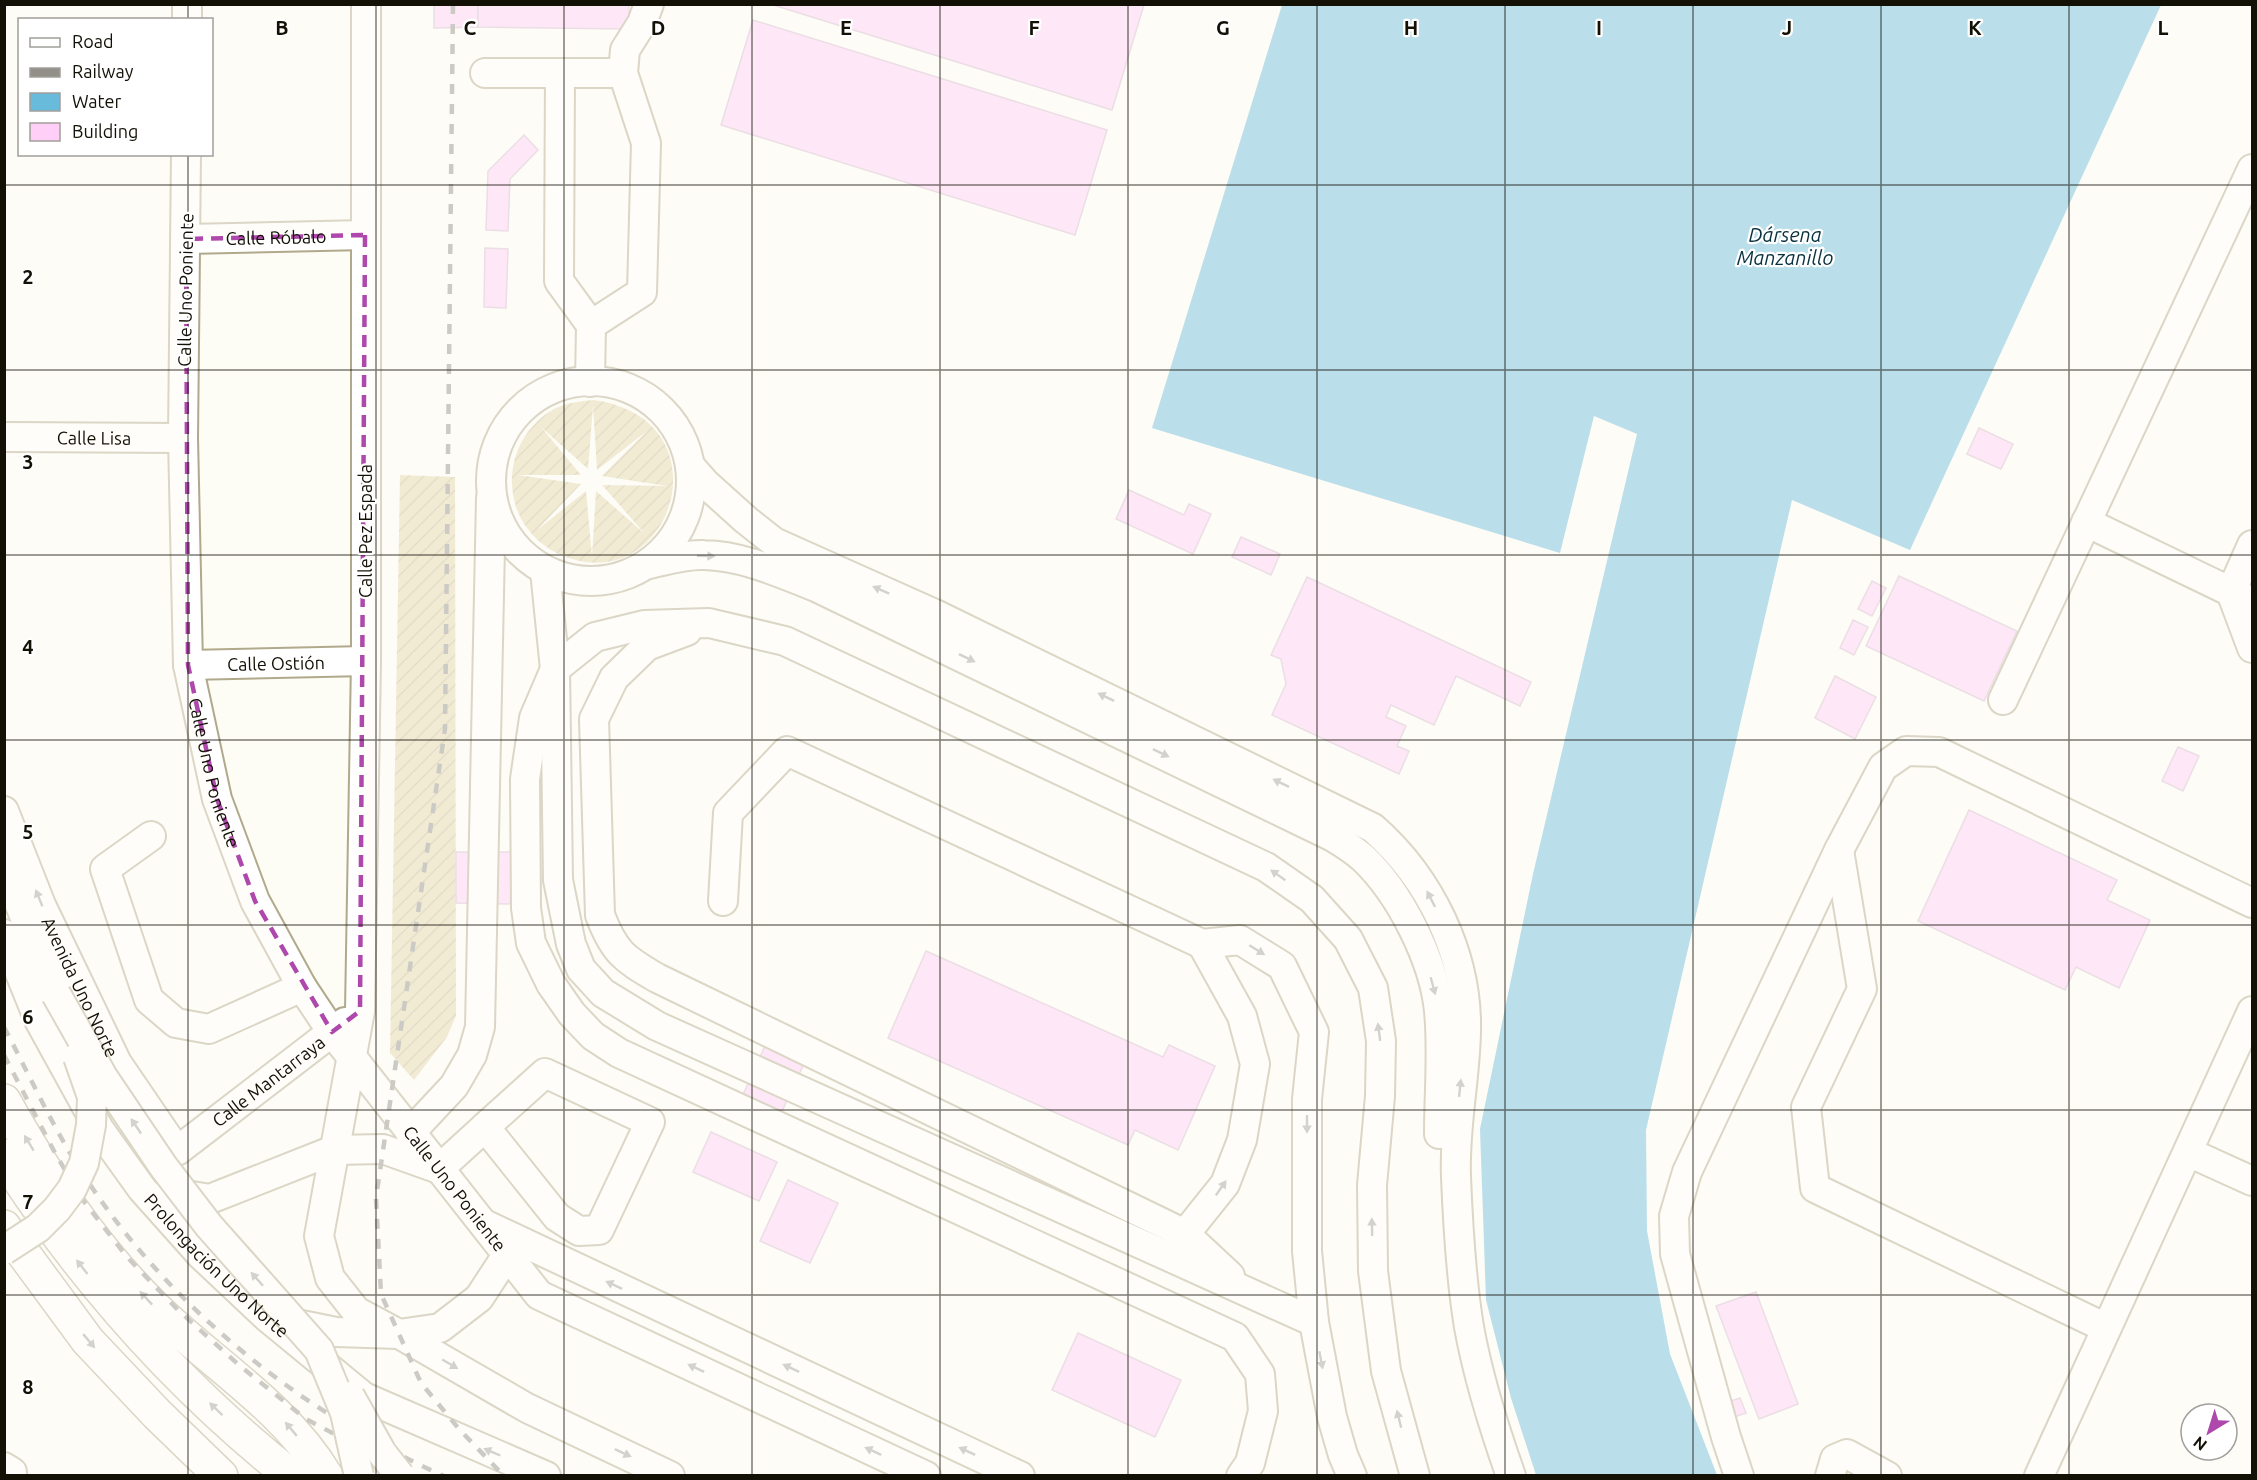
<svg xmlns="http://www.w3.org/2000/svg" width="2257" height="1480" font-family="Ubuntu,sans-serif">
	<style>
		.garden { fill: url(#garden-furrows); fill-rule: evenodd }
		.water { fill: #69bbdc }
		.building { fill: #ffcff7; stroke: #d6bbd1; stroke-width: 1.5 }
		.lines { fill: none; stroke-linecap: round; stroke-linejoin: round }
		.minor-casing { stroke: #b1a98b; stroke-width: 32 }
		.major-casing { stroke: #b1a98b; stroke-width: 36 }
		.minor { stroke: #fff; stroke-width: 28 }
		.major { stroke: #fff; stroke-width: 33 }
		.rail { stroke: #918f87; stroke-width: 4.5; stroke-dasharray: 10 10; stroke-linecap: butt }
		.minor-bridge-casing { stroke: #b1a98b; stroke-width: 32; stroke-linecap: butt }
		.minor-bridge { stroke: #fff; stroke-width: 28 }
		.oneway { fill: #a19f9b }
		.marked { fill: none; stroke: #ae48ac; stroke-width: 4.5; stroke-dasharray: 12 8; stroke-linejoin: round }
		.grid { fill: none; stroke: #131006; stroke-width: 1.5; stroke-opacity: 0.55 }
		.labels { text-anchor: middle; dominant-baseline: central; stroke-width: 4.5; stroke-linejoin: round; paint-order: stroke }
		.street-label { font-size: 18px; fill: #131006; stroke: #fff }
		.water-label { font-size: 20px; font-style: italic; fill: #09313f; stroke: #fff }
		.grid-label { font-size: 20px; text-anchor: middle; font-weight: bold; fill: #131006; stroke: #fff; stroke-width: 4.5; stroke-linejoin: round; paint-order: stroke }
	</style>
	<defs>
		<pattern id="garden-furrows" width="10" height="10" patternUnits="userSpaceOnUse" patternTransform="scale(1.5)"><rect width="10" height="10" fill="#e5d7ac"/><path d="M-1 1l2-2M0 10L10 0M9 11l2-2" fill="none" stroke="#c4b892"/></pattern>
	</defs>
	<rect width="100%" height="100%" fill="#fdfcf5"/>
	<g class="garden">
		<path d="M594,400C730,419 672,602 561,555C540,546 523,528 516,507C504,469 519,429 554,409C566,403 580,401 594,400ZM593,406L597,470L647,431L602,476L667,486L602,485L645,534L596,491L592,556L586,491L537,530L581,484L518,475H581L541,427L588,469Z"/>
		<path d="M400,475L455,477L456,1016L447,1037L414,1080L390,1053Z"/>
	</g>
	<path class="water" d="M1282,5H2161L1910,550L1792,500L1646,1130L1647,1231L1670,1354L1717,1475H1536L1511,1398L1486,1300L1480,1129L1533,874L1637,434L1594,416L1560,553L1152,428Z"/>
	<g class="building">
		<path d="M434,4H478V27L434,28Z"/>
		<path d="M478,4H629V29L478,27Z"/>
		<path d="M770,4H1143L1144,5L1112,110Z"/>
		<path d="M753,20L1107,130L1075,235L721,125Z"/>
		<path d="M524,135L538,150L510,179L508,231L486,230L488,171Z"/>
		<path d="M485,248L508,249L506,308L484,307Z"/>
		<path d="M1979,428L2013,444L2001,469L1967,454Z"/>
		<path d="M1129,490L1184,515L1189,504L1211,514L1193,554L1116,519Z"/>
		<path d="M1241,537L1280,554L1271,575L1232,557Z"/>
		<path d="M1899,576L2017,631L1984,701L1866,646Z"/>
		<path d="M1307,577L1531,682L1520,706L1456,676L1434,725L1391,705L1386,717L1406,726L1397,746L1409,751L1399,774L1272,715L1286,684L1281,659L1271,655Z"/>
		<path d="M1872,581L1886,588L1872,616L1858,609Z"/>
		<path d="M1853,620L1868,627L1854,655L1840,648Z"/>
		<path d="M1835,676L1876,697L1855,739L1815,718Z"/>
		<path d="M2178,747L2199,756L2183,791L2162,781Z"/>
		<path d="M1969,810L2117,880L2107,900L2150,920L2119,988L2076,967L2065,990L1918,921Z"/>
		<path d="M456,852H516V904L456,903Z"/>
		<path d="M926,951L1163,1057L1169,1045L1215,1066L1178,1150L1135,1130L1128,1145L888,1038Z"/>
		<path d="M774,1026L813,1044L771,1135L733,1117Z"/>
		<path d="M711,1132L777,1162L759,1201L693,1172Z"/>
		<path d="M788,1180L838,1203L810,1263L760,1241Z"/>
		<path d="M1756,1292L1798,1404L1759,1419L1716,1306Z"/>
		<path d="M1078,1333L1181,1380L1155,1437L1052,1390Z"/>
		<path d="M1740,1398L1746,1413L1734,1417L1728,1402Z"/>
	</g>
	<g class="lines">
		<g class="minor-casing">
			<g id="minor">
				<path d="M366,4V661L360,1011L319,1236L330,1278L356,1311L399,1334L440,1328L479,1298L507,1255"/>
				<path d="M187,20V4"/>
				<path d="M485,73H623"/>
				<path d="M560,73L559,281L591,325"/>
				<path id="s1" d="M186,154L183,438L188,665L217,799L255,901L302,987L332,1032L539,1295L926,1476"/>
				<path id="s2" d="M186,239L365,235"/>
				<circle cx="591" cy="481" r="100"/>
				<path d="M590,382L591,325L642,292L646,143L623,73L625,50L642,23L649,4"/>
				<path id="s3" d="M4,437L183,438"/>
				<path d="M691,467L706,484L746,520L774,542L935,614L1373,828C1430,878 1468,955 1466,1032C1465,1081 1454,1128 1456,1177C1458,1227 1461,1278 1469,1327C1478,1377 1494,1428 1511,1476"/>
				<path d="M2086,522L2252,602"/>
				<path d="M2252,545L2231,592L2252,648"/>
				<path d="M649,564C667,560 686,554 704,555C744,556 780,573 816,587L1333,837C1343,843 1354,850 1363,858C1400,893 1434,960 1439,1011C1443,1051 1439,1093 1439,1134"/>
				<path d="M545,571L555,669L558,880L571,944L581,969L603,993L657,1026L1314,1322"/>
				<path d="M687,631L647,646L614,678L594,719L600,915C614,952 624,959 657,978L1185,1234L1230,1276"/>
				<path id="s4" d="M188,665L366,661"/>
				<path d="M2003,700L2252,169"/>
				<path id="s5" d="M4,811L41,905L117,1063L177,1151L345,1022"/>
				<path d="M151,836L105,869L149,1000L176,1023L209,1029L302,987"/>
				<path d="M1839,850L1862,989L1806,1107L1815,1188L2106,1328"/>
				<path d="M4,866L56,994"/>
				<path d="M723,901L728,813L787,751L1202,944L1240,940L1282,966L1314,1032L1307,1099V1251L1314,1322L1332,1417L1343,1455L1352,1476"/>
				<path id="s6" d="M4,934L39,1020L99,1129L142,1189L201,1255L268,1318L364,1397L546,1476"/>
				<path d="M545,1073L650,1122L599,1230L579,1231L557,1217L485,1127Z"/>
				<path d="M410,1133L454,1086L472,1055L480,1027L491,498"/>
				<path d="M2188,1152L2252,1181"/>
				<path d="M168,1192L210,1199L334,1150L383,1149L439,1169L485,1127"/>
				<path d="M484,1224L1020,1476"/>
				<path d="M1185,1234L1225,1184L1242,1140L1255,1064L1242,1016L1202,944"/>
				<path d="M282,1321L336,1332L399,1334L527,1408L670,1476"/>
				<path d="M4,1467L12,1472V1476"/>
				<path d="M1241,1476L1250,1463L1263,1411L1260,1374L1235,1337L619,1053L593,1036L572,1014L551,984L531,943L526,908L525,779L534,718L555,669L595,637L644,625L709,623L785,641L1266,867L1312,899L1348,939L1373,988L1381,1041L1380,1096L1372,1185L1373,1271L1386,1371L1415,1476"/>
				<path d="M1739,1476L1726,1437L1675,1254L1674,1216L1687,1172L1839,850L1883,767L1906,751L1939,752L2252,903"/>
				<path d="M1830,1476L1835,1459L1847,1454L1887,1476"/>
				<path d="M2039,1476L2252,1011"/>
			</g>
		</g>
		<g class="major-casing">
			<g id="major">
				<path d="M4,1101C46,1176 93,1247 154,1307C211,1363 284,1406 326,1476"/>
				<path d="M4,1156C81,1277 178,1386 291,1476"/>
				<path d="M4,1227L88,1341L157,1414L221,1476"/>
			</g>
		</g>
		<use href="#minor" class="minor"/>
		<use href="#major" class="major"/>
		<g class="rail">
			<path d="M453,4L445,729L376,1198L381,1294L421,1383L459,1429L504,1476"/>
			<path d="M4,1027C32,1080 57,1137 91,1186C175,1312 306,1415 444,1476"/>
			<path d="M4,1055L55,1153L82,1199L127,1257L178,1310L240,1366L306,1419L413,1476"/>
		</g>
		<g class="minor-bridge-casing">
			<g id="minor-bridge">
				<path d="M56,994L103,1077L163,1166L209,1226L319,1350L345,1413L359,1476"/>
				<path d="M4,1250L38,1228L57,1209L72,1189L84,1163L91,1125L92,1097L78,1057"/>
				<path d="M350,1396L382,1453L400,1476"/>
			</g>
		</g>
		<use href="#minor-bridge" class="minor-bridge"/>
	</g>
	<defs><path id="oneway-solid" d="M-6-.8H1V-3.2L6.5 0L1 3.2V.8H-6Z" transform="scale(1.5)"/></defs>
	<g class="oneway">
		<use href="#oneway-solid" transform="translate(706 556) rotate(2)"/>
		<use href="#oneway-solid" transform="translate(881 590) rotate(-156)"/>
		<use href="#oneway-solid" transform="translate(967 658) rotate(26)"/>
		<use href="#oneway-solid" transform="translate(1106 697) rotate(-154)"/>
		<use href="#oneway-solid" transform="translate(1161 753) rotate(26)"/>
		<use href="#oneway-solid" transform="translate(1281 783) rotate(-154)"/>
		<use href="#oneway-solid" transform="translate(1278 875) rotate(-145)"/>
		<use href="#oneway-solid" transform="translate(39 898) rotate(-112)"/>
		<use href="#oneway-solid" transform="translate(1431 899) rotate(-117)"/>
		<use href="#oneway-solid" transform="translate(1257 950) rotate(32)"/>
		<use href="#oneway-solid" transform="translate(1433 986) rotate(75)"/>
		<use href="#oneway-solid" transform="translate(1379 1032) rotate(-98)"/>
		<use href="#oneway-solid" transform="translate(1460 1088) rotate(-84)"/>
		<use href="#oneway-solid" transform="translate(1307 1124) rotate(90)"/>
		<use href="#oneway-solid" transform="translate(136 1126) rotate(-124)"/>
		<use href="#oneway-solid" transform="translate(29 1143) rotate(-121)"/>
		<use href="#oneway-solid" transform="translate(1221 1188) rotate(-55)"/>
		<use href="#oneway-solid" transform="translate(1372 1227) rotate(-91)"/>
		<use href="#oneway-solid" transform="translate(82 1267) rotate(-128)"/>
		<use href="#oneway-solid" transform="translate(257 1279) rotate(-132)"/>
		<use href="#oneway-solid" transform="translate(614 1285) rotate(-155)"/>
		<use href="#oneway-solid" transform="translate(146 1298) rotate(-133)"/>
		<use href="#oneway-solid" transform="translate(89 1341) rotate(50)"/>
		<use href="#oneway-solid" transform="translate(1321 1360) rotate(79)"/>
		<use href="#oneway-solid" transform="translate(450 1364) rotate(30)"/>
		<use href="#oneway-solid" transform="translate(696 1368) rotate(-155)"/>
		<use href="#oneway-solid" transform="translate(791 1368) rotate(-155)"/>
		<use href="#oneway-solid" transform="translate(216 1409) rotate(-136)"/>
		<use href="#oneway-solid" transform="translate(1399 1419) rotate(-104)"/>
		<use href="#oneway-solid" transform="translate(291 1429) rotate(-130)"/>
		<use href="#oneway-solid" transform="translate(873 1451) rotate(-155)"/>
		<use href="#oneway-solid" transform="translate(967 1451) rotate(-155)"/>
		<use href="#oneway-solid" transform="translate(492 1452) rotate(-157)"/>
		<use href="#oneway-solid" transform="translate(623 1453) rotate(25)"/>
	</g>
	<path d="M0 0H2257V1480H0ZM365,235L360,1011L332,1032L255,901L217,799L188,665L186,239Z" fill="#fdfcf5" fill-opacity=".55" fill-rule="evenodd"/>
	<path class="marked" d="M365,235L360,1011L332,1032L255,901L217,799L188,665L186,239Z"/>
	<path class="grid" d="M188,4V20M376,4V1476M564,4V1476M752,4V1476M940,4V1476M1128,4V1476M1317,4V1476M1505,4V1476M1693,4V1476M1881,4V1476M2069,4V1476M188,154V1476M4,185H2252M4,370H2252M4,555H2252M4,740H2252M4,925H2252M4,1110H2252M4,1295H2252"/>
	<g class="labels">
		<g class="street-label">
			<text stroke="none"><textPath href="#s2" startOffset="90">Calle Róbalo</textPath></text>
			<text transform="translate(185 290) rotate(-89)">Calle Uno Poniente</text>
			<text stroke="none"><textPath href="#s3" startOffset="90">Calle Lisa</textPath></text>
			<text transform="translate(365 531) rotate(-90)">Calle Pez Espada</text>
			<text stroke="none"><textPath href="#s4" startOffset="88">Calle Ostión</textPath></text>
			<text stroke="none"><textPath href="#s1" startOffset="622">Calle Uno Poniente</textPath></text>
			<text stroke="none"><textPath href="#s5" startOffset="192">Avenida Uno Norte</textPath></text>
			<text stroke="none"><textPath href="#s5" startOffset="498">Calle Mantarraya</textPath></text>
			<text stroke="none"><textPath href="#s1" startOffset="1108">Calle Uno Poniente</textPath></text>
			<text stroke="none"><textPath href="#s6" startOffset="398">Prolongación Uno Norte</textPath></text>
		</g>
		<g class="water-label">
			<text x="1785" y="234">Dársena<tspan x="1785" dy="23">Manzanillo</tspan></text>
		</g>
	</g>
	<g class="grid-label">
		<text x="282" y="35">B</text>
		<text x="470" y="35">C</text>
		<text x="658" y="35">D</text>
		<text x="846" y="35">E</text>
		<text x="1034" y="35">F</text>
		<text x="1223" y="35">G</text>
		<text x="1411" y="35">H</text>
		<text x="1599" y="35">I</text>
		<text x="1787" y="35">J</text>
		<text x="1975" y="35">K</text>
		<text x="2163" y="35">L</text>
		<text x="28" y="284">2</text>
		<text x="28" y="469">3</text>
		<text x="28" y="654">4</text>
		<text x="28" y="839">5</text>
		<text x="28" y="1024">6</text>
		<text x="28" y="1209">7</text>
		<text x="28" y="1394">8</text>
	</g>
	<rect width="2257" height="1480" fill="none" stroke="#131006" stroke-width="12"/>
	<rect x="18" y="18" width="195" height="138" fill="#ffffff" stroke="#a19f9b" stroke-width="1.5"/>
	<rect x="30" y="38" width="30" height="9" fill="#ffffff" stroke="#a19f9b" stroke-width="1.5"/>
	<text x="72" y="48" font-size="18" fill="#131006">Road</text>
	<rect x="30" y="68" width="30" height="9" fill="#918f87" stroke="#a19f9b" stroke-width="1.5"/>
	<text x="72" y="78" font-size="18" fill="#131006">Railway</text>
	<rect x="30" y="93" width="30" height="18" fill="#69bbdc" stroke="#a19f9b" stroke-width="1.5"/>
	<text x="72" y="108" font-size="18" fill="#131006">Water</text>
	<rect x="30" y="123" width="30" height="18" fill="#ffcff7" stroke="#a19f9b" stroke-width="1.5"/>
	<text x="72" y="138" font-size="18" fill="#131006">Building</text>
	<g transform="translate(2209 1432) rotate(218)"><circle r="28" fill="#ffffff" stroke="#a19f9b" stroke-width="1.5"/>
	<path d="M0-4.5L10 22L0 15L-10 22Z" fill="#ae48ac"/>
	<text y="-9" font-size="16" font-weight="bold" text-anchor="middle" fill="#131006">N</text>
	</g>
</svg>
